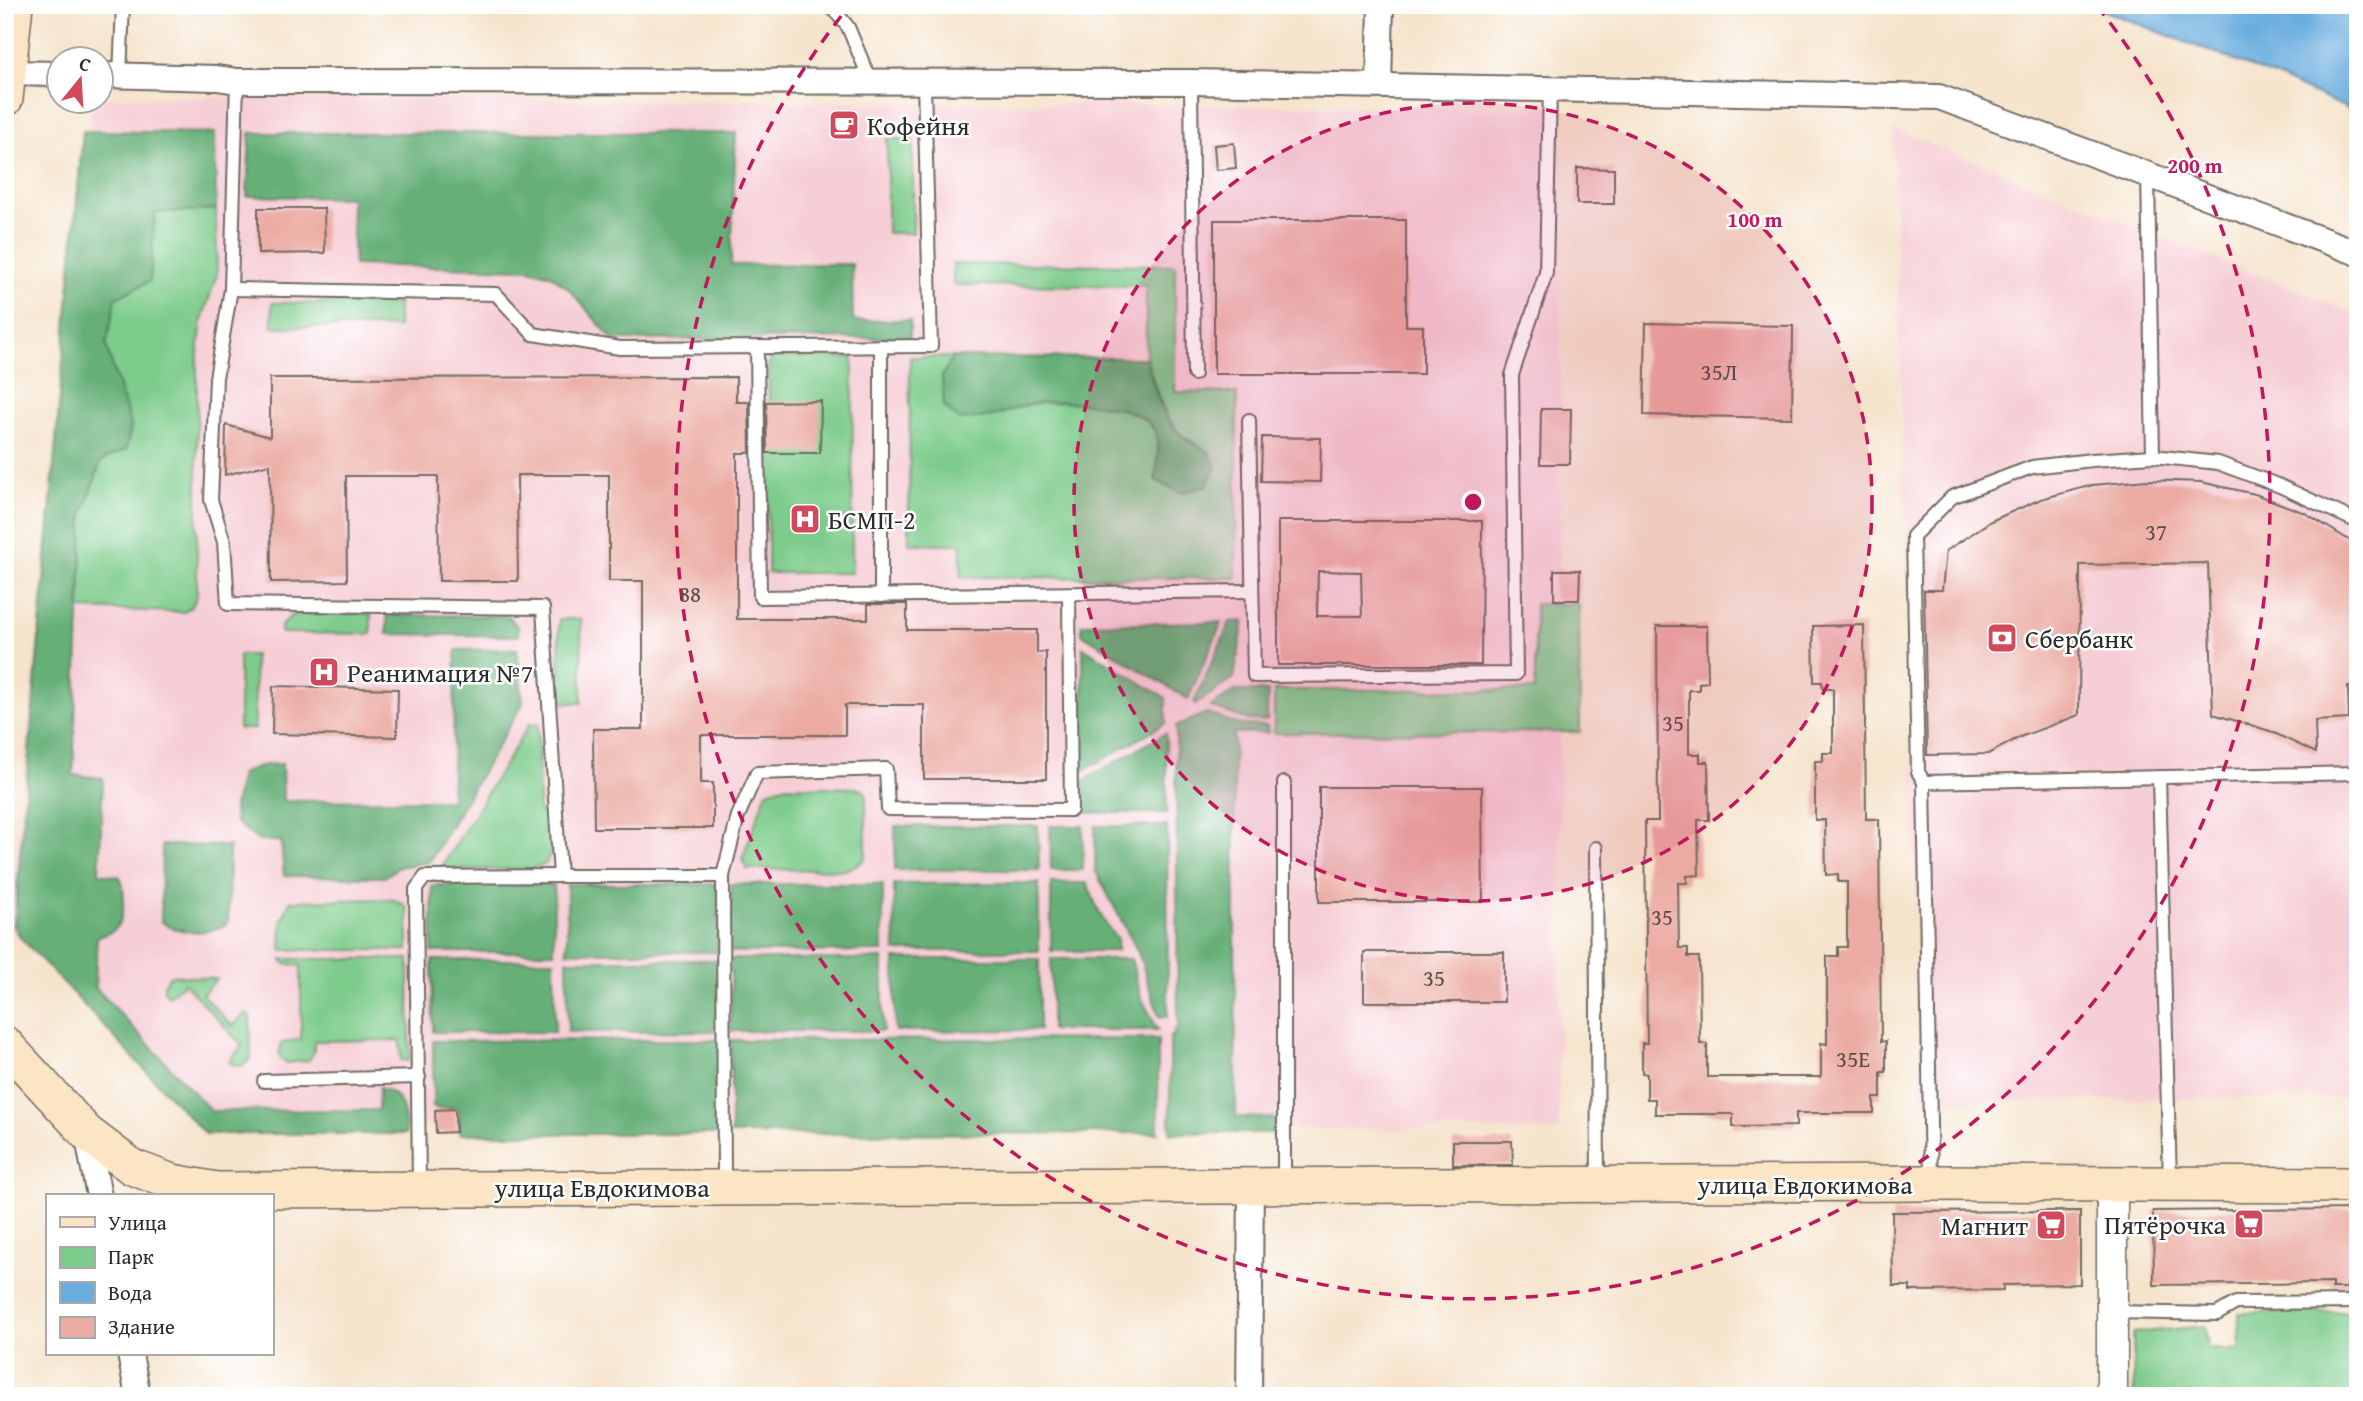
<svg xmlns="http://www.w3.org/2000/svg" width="2363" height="1401" font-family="'Gentium Book Plus',serif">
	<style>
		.built { fill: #f6cfd6 }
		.green { fill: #7ecc8c; stroke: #547c5c; stroke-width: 2 }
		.forest { fill: #66b078; stroke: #486e52; stroke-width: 2 }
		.water { fill: #6aaddf; stroke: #4a6c85; stroke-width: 2 }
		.building { fill: #ebaba2; fill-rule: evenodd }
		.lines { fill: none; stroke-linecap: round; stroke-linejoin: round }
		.service-casing { stroke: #726b63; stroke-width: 16 }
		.minor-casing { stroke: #726b63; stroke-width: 28 }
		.tertiary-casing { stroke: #726b63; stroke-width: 33 }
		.secondary-casing { stroke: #726b63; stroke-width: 38 }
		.service { stroke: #fff; stroke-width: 12 }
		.minor { stroke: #fff; stroke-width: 24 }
		.tertiary { stroke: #fff; stroke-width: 30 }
		.secondary { stroke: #fce5c4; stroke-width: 35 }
		.ring { fill: none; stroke: #c2185b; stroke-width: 3.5; stroke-dasharray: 12 9 }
		.labels { text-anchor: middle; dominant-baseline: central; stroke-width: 5; stroke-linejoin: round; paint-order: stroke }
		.number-label { font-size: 23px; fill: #5b4b49 }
		.poi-label { font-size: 26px; fill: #2b2b2b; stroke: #fff; text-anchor: start }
		.street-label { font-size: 26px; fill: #2b2b2b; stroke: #fff }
		.centre { fill: #c2185b; stroke: #fff; stroke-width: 3.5 }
		.ring-label { font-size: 21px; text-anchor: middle; font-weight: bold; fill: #c2185b; stroke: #fff; stroke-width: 5; stroke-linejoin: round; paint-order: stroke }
	</style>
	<rect width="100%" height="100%" fill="#fff"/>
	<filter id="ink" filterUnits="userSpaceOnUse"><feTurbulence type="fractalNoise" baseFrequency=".0143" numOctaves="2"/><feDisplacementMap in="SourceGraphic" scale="14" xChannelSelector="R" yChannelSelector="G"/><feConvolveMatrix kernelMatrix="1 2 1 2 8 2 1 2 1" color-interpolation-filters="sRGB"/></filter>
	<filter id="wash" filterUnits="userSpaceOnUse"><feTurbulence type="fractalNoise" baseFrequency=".00686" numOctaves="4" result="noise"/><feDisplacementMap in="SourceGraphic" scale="28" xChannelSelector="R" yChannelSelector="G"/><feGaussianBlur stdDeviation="1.57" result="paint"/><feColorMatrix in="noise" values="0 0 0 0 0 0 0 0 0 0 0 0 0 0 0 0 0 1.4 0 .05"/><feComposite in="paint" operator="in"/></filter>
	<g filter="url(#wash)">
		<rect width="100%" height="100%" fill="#f5e3cb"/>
		<g class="built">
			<path d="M228,97L1561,108L1559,1130L199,1124L8,929L92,102H102V98Z"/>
			<path d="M1893,129L2358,315V1097L1922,1102Z"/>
		</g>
		<g class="green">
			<rect x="887" y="139" width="26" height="94"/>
			<path d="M216,209L217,274L202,320L197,363V596L192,606L184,612L80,609L83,514L101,461L126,449L131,426L106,345L116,298L150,280L155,213Z"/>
			<path d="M953,264L1175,265V392L1237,393L1236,578L961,577V544H909L910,357H953L942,376L993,416C1005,412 1017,407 1029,405C1061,399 1140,400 1156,433C1160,442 1158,456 1158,465L1210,453L1181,435L1166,416L1158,395L1146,358V286L953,285Z"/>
			<rect x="272" y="303" width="126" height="24"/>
			<path d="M769,357H853L852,573H768Z"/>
			<path d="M1535,604H1579L1580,732L1274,733V690H1535Z"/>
			<path d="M293,614H371V634L281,633V626Z"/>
			<path d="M559,619H581L582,703H560Z"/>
			<path d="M239,655H254L255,729H239Z"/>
			<path d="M530,723H538L539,813H551L552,849L546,864L530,869L440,870Z"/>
			<path d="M783,786L855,788L863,790L866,794V855L862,862L846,870L747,869L742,859L767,791Z"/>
			<path d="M392,899L406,906L408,913V950H281L282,920L290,901Z"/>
			<path d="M281,959H409L410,1057L408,1061L401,1060L400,1040L314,1041V1052L309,1060L287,1063L281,1060L279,1054L282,1043L301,1039V966L285,963Z"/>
			<path d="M170,975L217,979L202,994L232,1026L246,1013L250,1016L251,1057C245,1067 238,1068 229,1062L242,1045L184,983L169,996L164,991V984Z"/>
			<path d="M2358,1312V1396H2134L2133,1333L2205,1326L2208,1349L2240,1350L2239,1313Z"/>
		</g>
		<g class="forest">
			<path d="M83,131L215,133L216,209L155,213L150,281L116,298L106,345L131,426L126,449L101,461L83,514L73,775L103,778L99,873L120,877C126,890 125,922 113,931C108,934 101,935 97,937L95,987L211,1111L378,1110L379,1088C403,1092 405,1114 406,1134H205L21,938L14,926Z"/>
			<path d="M250,133H736L731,265L852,264L853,321L910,320V338L613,340L568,288L551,275L530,269L354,265L351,198L247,196Z"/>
			<path d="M953,357L1146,358C1154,384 1160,416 1181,435C1198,451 1206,441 1216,468L1206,486L1181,493L1155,480C1157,467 1160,450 1157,437C1149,400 1057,399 1028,405C1016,407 1004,414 992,416C981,418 970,419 959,420L944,406L942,376Z"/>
			<path d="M387,615L508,616L518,627V636L387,634Z"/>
			<path d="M1244,621L1234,678L1196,704L1194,702L1230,622Z"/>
			<path d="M1222,622L1188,699L1082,634V624Z"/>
			<path d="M1083,647L1166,698V723L1083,771Z"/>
			<path d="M517,649L523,703L429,862L399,867L384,877L284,876L281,841H259L235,822L234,806L241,774C255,766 266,764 282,764L283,801L451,800L456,650Z"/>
			<path d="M1235,691H1268L1267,721L1248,720L1210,707Z"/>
			<path d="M1206,713L1241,725L1267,726L1268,733H1234L1236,1117L1274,1118V1133H1170V1036H1174V1029H1178L1176,727Z"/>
			<path d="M1166,733L1167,813H1083V781Z"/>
			<path d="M895,826H1038L1039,870H895Z"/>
			<path d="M1050,826H1083V870H1051Z"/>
			<path d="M1095,826H1167L1168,1017L1159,1016L1138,952L1095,870Z"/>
			<path d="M162,845L229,846L228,923C208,936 180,934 161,922Z"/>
			<path d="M1039,883V951H895L894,884Z"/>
			<path d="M1051,883H1087C1095,903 1102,923 1117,938V951H1051Z"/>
			<path d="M554,884V952H432V885Z"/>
			<rect x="567" y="884" width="151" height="68"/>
			<path d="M731,884H883V951L731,952Z"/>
			<rect x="731" y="959" width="152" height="72"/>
			<path d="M895,959H1039V1030L895,1031Z"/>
			<path d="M1051,959H1131L1141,997L1158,1030H1051Z"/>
			<path d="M432,960H554L555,1032H433Z"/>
			<path d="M567,960H718L719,1031L568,1032Z"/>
			<path d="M1158,1039V1133L731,1134V1040Z"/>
			<path d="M719,1040V1134H459V1108H433V1041Z"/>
		</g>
		<path class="water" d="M2089,5H2358V113L2274,76Z"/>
		<g id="blocks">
			<g class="building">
				<path d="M1234,143L1236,168L1216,170L1214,145Z"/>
				<path d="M1577,168L1614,169V204H1577Z"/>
				<path d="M258,208H324L325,253L258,254Z"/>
				<path d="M1214,220H1406V326H1423V374H1214Z"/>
				<path d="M1646,323L1793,326L1792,418L1644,415Z"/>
				<path d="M736,377V402H749L750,453H737V619H868V604H907V630H1037V653L1046,652V779H924V705H845V735H701V783H713V828H594L593,729H643V581H609V475H517L518,581H439L438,476H346L347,581L271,582L270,464L225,475L226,425L270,437V378Z"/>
				<path d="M821,401L820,453H767L766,402Z"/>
				<path d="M1541,409H1571L1570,464H1540Z"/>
				<path d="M1262,437L1321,438L1320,482L1261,481Z"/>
				<path d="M2147,480L2201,482L2255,494L2305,513L2357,545L2358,687H2348L2349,719L2315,721L2316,753L2270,731L2213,714L2208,563L2080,565L2079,715L2020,737L1988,754L1927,755L1924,590H1942L1946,551L1991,521L2041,499L2093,485Z"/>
				<path d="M1278,521H1482L1481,665H1278ZM1318,571L1361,572L1362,616H1317Z"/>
				<path d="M1554,570H1580L1579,600H1554Z"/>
				<path d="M1864,625L1866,819H1879L1881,1042L1886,1041V1072H1881V1098H1874V1113H1796V1126L1733,1127V1114H1655V1099H1647V1074L1642,1073V1043H1647L1645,821H1658L1657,626H1707L1708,682L1699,683V690H1689V754H1700V762H1708L1709,820H1698L1699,875L1687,876V883H1678L1679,948H1688V957H1699L1700,1044H1707V1077H1821V1043L1827,1044V956H1838V947H1847V882H1838V874L1826,875L1825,820H1815V761H1823V753H1833V689H1823L1822,682H1814L1813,626Z"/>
				<path d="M273,686L398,689L397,737L272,734Z"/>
				<path d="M1319,787H1482L1483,902H1319Z"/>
				<rect x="1364" y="952" width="140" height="50"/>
				<path d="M455,1109L456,1132L436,1133L435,1110Z"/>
				<path d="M1453,1141H1512L1513,1165H1453Z"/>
				<path d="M2358,1209V1288H2332V1283L2154,1285L2153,1211Z"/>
				<path d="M2080,1211V1284L2003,1285V1290L1910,1291V1286H1893L1892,1212Z"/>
			</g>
		</g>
	</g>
	<g filter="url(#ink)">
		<use href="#blocks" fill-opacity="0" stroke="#726b63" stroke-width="2"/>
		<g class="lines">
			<g class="service-casing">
				<g id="service">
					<path d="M830,5L848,27L871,82"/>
					<path d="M120,76L123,5"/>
					<path d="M237,81L231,289L216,378L211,500L224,542L228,604L543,608L560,876H723L738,816L757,773L886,769L888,809L1071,810L1069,594"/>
					<path d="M1191,82L1194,374"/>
					<path d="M2148,175L2153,456"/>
					<path d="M231,289L496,294L533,334L620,348L931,346L924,83"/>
					<path d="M881,346V596"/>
					<path d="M757,347L760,597L1252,591"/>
					<path d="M1249,420L1254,676L1516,674L1512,375L1546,273L1550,88"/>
					<path d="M2159,777L2170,1183"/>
					<path d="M1924,782L2358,773"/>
					<path d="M1284,783V1185"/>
					<path d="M1596,848L1598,1181"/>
					<path d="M723,876L724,1187"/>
					<path d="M264,1081L419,1077"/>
					<path d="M1931,1182L1924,782L1918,772L1913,536L1952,497L2032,467L2092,460L2153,456L2218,463L2280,486L2358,522"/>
					<path d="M419,1187L416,889L425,877L560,876"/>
					<path d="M2112,1312L2217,1314L2236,1303L2358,1302"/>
				</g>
			</g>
			<g class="minor-casing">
				<g id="minor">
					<path d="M7,73L60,74"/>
					<path d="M102,75L217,78L237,81L1191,82L1939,97L2358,253"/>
					<path d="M1379,85L1381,5"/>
					<path d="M87,1133L99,1196"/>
					<path d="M130,1354L138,1396"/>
					<path d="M1249,1396L1251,1185"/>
				</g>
			</g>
			<g class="tertiary-casing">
				<path id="tertiary" d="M2112,1185V1396"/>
			</g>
			<g class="secondary-casing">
				<g id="secondary">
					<path d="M5,99L15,5"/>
					<path d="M5,1044L87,1133L132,1167L172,1182L217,1190L1931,1183L2358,1185"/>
				</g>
			</g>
			<use href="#service" class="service"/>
			<use href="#minor" class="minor"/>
			<use href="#tertiary" class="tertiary"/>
			<use href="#secondary" class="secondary"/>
		</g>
	</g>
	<circle cx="1473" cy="502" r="399" fill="#c2185b" fill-opacity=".12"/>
	<g class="ring">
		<circle cx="1473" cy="502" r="399"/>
		<path d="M2097 6A797 797 0 1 1 849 6"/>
	</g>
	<defs>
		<g id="cafe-square" transform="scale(1.575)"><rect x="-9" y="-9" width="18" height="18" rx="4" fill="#d1495b" stroke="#fff"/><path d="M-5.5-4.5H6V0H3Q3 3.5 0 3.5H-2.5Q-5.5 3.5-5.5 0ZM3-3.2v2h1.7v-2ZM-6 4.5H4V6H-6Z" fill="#fff"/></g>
		<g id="hospital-square" transform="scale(1.575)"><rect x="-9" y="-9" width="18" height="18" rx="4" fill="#d1495b" stroke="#fff"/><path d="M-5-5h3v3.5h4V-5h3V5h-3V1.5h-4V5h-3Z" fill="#fff"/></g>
		<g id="bank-square" transform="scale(1.575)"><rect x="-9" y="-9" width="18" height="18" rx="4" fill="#d1495b" stroke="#fff"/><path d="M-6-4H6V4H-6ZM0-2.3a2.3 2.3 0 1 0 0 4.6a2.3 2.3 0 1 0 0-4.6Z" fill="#fff"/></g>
		<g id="supermarket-square" transform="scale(1.575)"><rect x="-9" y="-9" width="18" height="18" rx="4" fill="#d1495b" stroke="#fff"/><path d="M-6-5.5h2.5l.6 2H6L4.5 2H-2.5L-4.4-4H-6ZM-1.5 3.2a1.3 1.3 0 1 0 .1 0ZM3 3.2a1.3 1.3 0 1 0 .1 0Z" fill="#fff"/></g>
	</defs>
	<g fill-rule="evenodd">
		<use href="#cafe-square" x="844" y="125"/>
		<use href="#hospital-square" x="805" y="519"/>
		<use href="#bank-square" x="2002" y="638"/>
		<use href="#hospital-square" x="324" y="672"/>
		<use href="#supermarket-square" x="2249" y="1224"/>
		<use href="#supermarket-square" x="2051" y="1225"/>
	</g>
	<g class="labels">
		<g class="number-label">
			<text x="1719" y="371">35Л</text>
			<text x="2156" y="531">37</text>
			<text x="690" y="593">88</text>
			<text x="1673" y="722">35</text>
			<text x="1662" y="916">35</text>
			<text x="1434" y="977">35</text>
			<text x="1853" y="1058">35Е</text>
		</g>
		<g class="poi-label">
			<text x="867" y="125">Кофейня</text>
			<text x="828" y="519">БСМП-2</text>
			<text x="2025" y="638">Сбербанк</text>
			<text x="347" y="672">Реанимация №7</text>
			<text x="2226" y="1224" text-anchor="end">Пятёрочка</text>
			<text x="2028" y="1225" text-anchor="end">Магнит</text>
		</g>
		<g class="street-label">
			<text x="1805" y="1184">улица Евдокимова</text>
			<text x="602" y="1187">улица Евдокимова</text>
		</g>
	</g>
	<circle cx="1473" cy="502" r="10" class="centre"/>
	<g class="ring-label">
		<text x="2195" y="173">200 m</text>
		<text x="1755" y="227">100 m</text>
	</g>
	<rect width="2363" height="1401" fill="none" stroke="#fff" stroke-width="28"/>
	<rect x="46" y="1194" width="228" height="161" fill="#ffffff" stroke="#aaaaaa" stroke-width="2"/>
	<rect x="60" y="1217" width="35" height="10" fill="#fce5c4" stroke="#aaaaaa" stroke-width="2"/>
	<text x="108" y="1230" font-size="21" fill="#2b2b2b">Улица</text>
	<rect x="60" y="1247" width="35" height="21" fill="#7ecc8c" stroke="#aaaaaa" stroke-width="2"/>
	<text x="108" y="1264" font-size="21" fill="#2b2b2b">Парк</text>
	<rect x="60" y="1282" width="35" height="21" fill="#6aaddf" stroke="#aaaaaa" stroke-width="2"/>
	<text x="108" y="1300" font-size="21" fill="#2b2b2b">Вода</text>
	<rect x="60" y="1317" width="35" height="21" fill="#ebaba2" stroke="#aaaaaa" stroke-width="2"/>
	<text x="108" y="1334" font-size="21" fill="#2b2b2b">Здание</text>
	<g transform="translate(80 80) rotate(18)"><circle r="33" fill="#ffffff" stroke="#aaaaaa" stroke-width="2"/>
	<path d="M0-5L12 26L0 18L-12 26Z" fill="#d1495b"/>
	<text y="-10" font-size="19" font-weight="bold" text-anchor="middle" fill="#2b2b2b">С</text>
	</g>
</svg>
